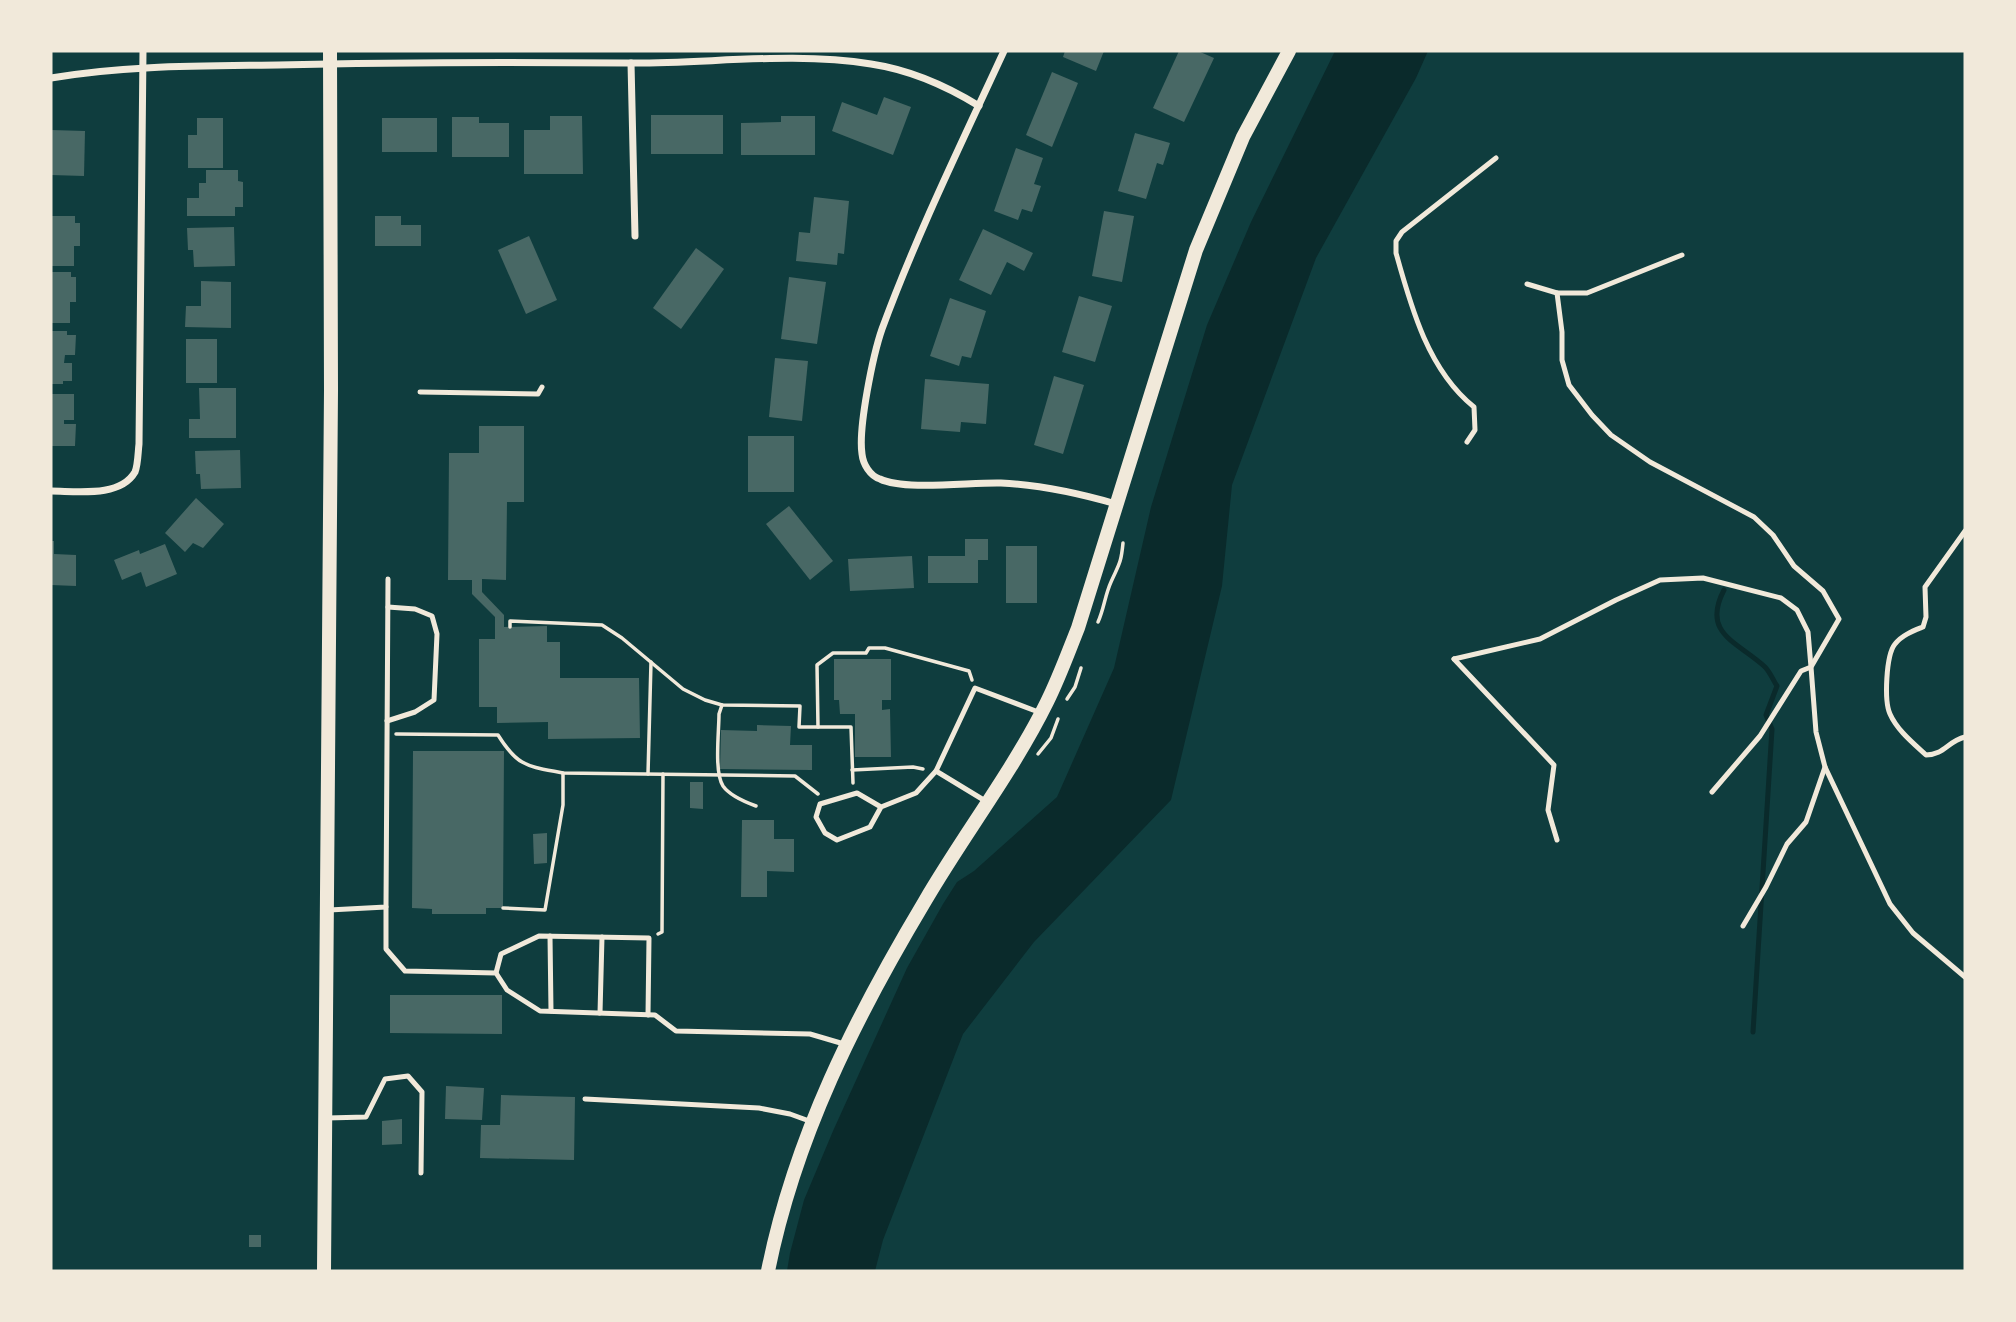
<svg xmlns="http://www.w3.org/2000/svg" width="2016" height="1322" font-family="Signika,sans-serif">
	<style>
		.water { fill: #0a2a2b }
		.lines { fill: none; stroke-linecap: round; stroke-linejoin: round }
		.stream { stroke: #0a2a2b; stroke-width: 5 }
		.building { fill: #486865 }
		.path { stroke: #f1e9da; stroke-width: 3.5 }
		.service { stroke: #f1e9da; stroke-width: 5 }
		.minor { stroke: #f1e9da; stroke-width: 7 }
		.secondary { stroke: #f1e9da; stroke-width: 14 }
	</style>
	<rect width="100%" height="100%" fill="#0f3d3e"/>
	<path class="water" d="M1335,51H1428L1416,78L1316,258L1232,485L1222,586L1171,800L1034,942L963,1034L883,1240L875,1271H787L790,1253L804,1200L833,1131L907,968L943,904L957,882L974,871L1057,797L1114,668L1151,507L1207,325L1251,222Z"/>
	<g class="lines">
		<path class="stream" d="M1724,590C1701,634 1738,642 1765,667C1770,672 1773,680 1777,686L1766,715L1772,729L1753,1032"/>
	</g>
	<g class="building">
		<path d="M1065,51H1104L1096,71L1063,57Z"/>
		<path d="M1179,51H1198L1214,58L1184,122L1153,108Z"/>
		<path d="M1052,72L1078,83L1052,147L1026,135Z"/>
		<path d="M884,97L911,107L893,155L832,131L842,102L877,115Z"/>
		<rect x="651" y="115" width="72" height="39"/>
		<path d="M550,116H582L583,174H524V130H550Z"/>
		<path d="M781,116H815V155H741V123L781,122Z"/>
		<path d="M452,117H479V123H509V157H452Z"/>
		<path d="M197,118H223V168H188V135H197Z"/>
		<rect x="382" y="118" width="55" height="34"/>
		<path d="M51,130L85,131L84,176L51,175Z"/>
		<path d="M1135,133L1170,143L1163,165L1157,163L1146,199L1118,191Z"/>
		<path d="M1016,148L1043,158L1034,184L1041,186L1032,212L1022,209L1018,220L994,211Z"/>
		<path d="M206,170H238V181L243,182V207H235V216H187V198H199V183H206Z"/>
		<path d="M814,197L849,201L844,254L838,253L837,265L796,261L799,232L810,233Z"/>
		<path d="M1104,211L1134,216L1122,282L1092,276Z"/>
		<path d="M51,216H75V223H80V246H74V266H51Z"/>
		<path d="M375,216H401V225H421V246H375Z"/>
		<path d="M234,227L235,266L194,267L193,250H188L187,228Z"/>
		<path d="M983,229L1033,253L1024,271L1007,262L991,295L959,280Z"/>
		<path d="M529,236L557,300L526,314L498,250Z"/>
		<path d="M696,248L724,269L681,329L653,308Z"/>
		<path d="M51,272H71V277H76V302H70V323H51Z"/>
		<path d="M789,277L826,282L817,344L781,339Z"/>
		<path d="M201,281L231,282V328L185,327L186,306H201Z"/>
		<path d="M1079,296L1112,306L1095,362L1062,352Z"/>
		<path d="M950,298L986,311L971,358L962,356L959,366L930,356Z"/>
		<path d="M51,331H67V335H76L75,355H65L64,363H72V381H63V384H51Z"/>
		<rect x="186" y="339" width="31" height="44"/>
		<path d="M775,358L808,361L802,421L769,417Z"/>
		<path d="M1054,376L1084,385L1063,454L1034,445Z"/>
		<path d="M925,379L989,384L986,424L961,422L960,432L921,429Z"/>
		<path d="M199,388H236V438H189V419H200Z"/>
		<path d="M51,394H74V420H64V424H76L75,446H51Z"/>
		<path d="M479,426H524V502H507L506,580L482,579V592L504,615V627L547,626V642H560V678H639L640,738L548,739V722L497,723V707H479V639H495V617L472,594V580H448L449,453H479Z"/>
		<rect x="748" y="436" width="46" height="56"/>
		<path d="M240,450L241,488L201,489L200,474H196L195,451Z"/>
		<path d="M196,498L224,524L203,548L193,543L185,552L165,533Z"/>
		<path d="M789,506L833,561L810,580L766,524Z"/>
		<path d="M965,539H988V560H978V583H928V556H965Z"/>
		<path d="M51,541H54V554L76,555V586L51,585Z"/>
		<path d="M165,544L177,574L146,587L141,572L122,580L114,560L139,550L140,554Z"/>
		<rect x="1006" y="546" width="31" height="57"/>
		<path d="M912,556L914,588L850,591L848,559Z"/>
		<path d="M834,659H891V700H882V710L890,709L891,757H855V714H840L839,700H834Z"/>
		<path d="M757,725L791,726L790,745H812V770L720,769L721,730L757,731Z"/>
		<path d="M413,751H504L503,908H486V914H432V909L412,908Z"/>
		<path d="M690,782H703V809L690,808Z"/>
		<path d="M742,820H774V839H794V872L767,871V897H741Z"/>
		<path d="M547,833V863L534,864L533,834Z"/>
		<path d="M390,995H502V1034L390,1033Z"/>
		<path d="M446,1086L484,1088L482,1120L445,1119Z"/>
		<path d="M501,1095L575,1097L574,1160L480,1158L481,1125H500Z"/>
		<path d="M402,1119V1144L382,1145V1121Z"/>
		<rect x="249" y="1235" width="12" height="12"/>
	</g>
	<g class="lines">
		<g class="path">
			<path d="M1098,622C1104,609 1105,595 1111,582C1119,564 1121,564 1123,543"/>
			<path d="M510,627V621L602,625L622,638L683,689L705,700L722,705L800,706L799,727H851L853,783"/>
			<path d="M1067,699L1075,687L1081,668"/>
			<path d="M722,705L719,714C719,732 714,772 723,786C730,796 745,802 756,806"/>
			<path d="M818,727L817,665L833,653H866L869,648H885L969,671L972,680"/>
			<path d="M396,734L498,735C518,767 527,766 563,773L795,776L818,794"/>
			<path d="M1038,754L1051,738L1058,719"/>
			<path d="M852,770L913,767L923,769"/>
			<path d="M648,774L651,662"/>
			<path d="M503,908L545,910L563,805V773"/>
			<path d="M658,934L662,932L663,774"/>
		</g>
		<g class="service">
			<path d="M1682,255L1587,293H1557L1562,332V360L1569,385L1592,415L1611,435L1650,462L1754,517L1773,535L1794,566L1823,591L1839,619L1811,667L1816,732L1825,767L1890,904L1913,933L1965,977"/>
			<path d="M1527,284L1557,293"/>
			<path d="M420,392L538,394L542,387"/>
			<path d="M1467,442L1475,430L1474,407C1428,370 1411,307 1396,253V241L1402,232L1496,158"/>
			<path d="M1965,531L1925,587L1926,617L1923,627C1913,631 1902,635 1895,644C1886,655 1884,701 1890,714C1897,730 1913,743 1926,755C1944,755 1948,741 1965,737"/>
			<path d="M1454,659L1540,639L1616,600L1660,580L1703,578L1781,598L1797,610L1808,632L1811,667L1801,671L1760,736L1712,792"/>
			<path d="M1454,659L1554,765L1548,810L1557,840"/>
			<path d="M387,721L415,712L434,700L437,634L432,616L415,609L388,607"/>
			<path d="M987,802L936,771L975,688L1041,713"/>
			<path d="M881,807L857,793L820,804L816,817L825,833L837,840L870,827L881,807L916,793L936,771"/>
			<path d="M386,907V949L405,971L496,973L507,990L540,1011L655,1015L676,1031L810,1034L844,1044"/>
			<path d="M329,910L386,907L388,579"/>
			<path d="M1743,926L1766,887L1787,844L1806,822L1825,767"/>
			<path d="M550,936L551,1011"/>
			<path d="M496,973L501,954L539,936L649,938L648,1015"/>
			<path d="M600,1013L602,937"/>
			<path d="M585,1099L759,1108L790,1114L812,1122"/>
			<path d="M327,1118L366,1117L385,1079L408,1076L422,1092L421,1173"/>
		</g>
		<g class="minor">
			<path d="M1004,51C962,142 917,234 882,329C873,355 858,428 862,454C863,464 870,476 880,479C905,491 971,482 1001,483C1041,485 1078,493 1116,504"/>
			<path d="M631,63L635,236"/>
			<path d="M51,78C126,65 202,66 278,65C395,62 511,62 628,63C706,64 794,51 871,64C911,70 945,85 979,106"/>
			<path d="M51,491C76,491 120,498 135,472C138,465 138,452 139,444L143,51"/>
		</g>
		<g class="secondary">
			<path d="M324,1271L331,390L330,51"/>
			<path d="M768,1271C795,1137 855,1018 925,901C964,834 1013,771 1047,702C1059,678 1068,653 1078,628L1196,250L1243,137L1289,51"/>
		</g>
	</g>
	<rect width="2016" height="1322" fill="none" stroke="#f1e9da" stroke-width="105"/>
</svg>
